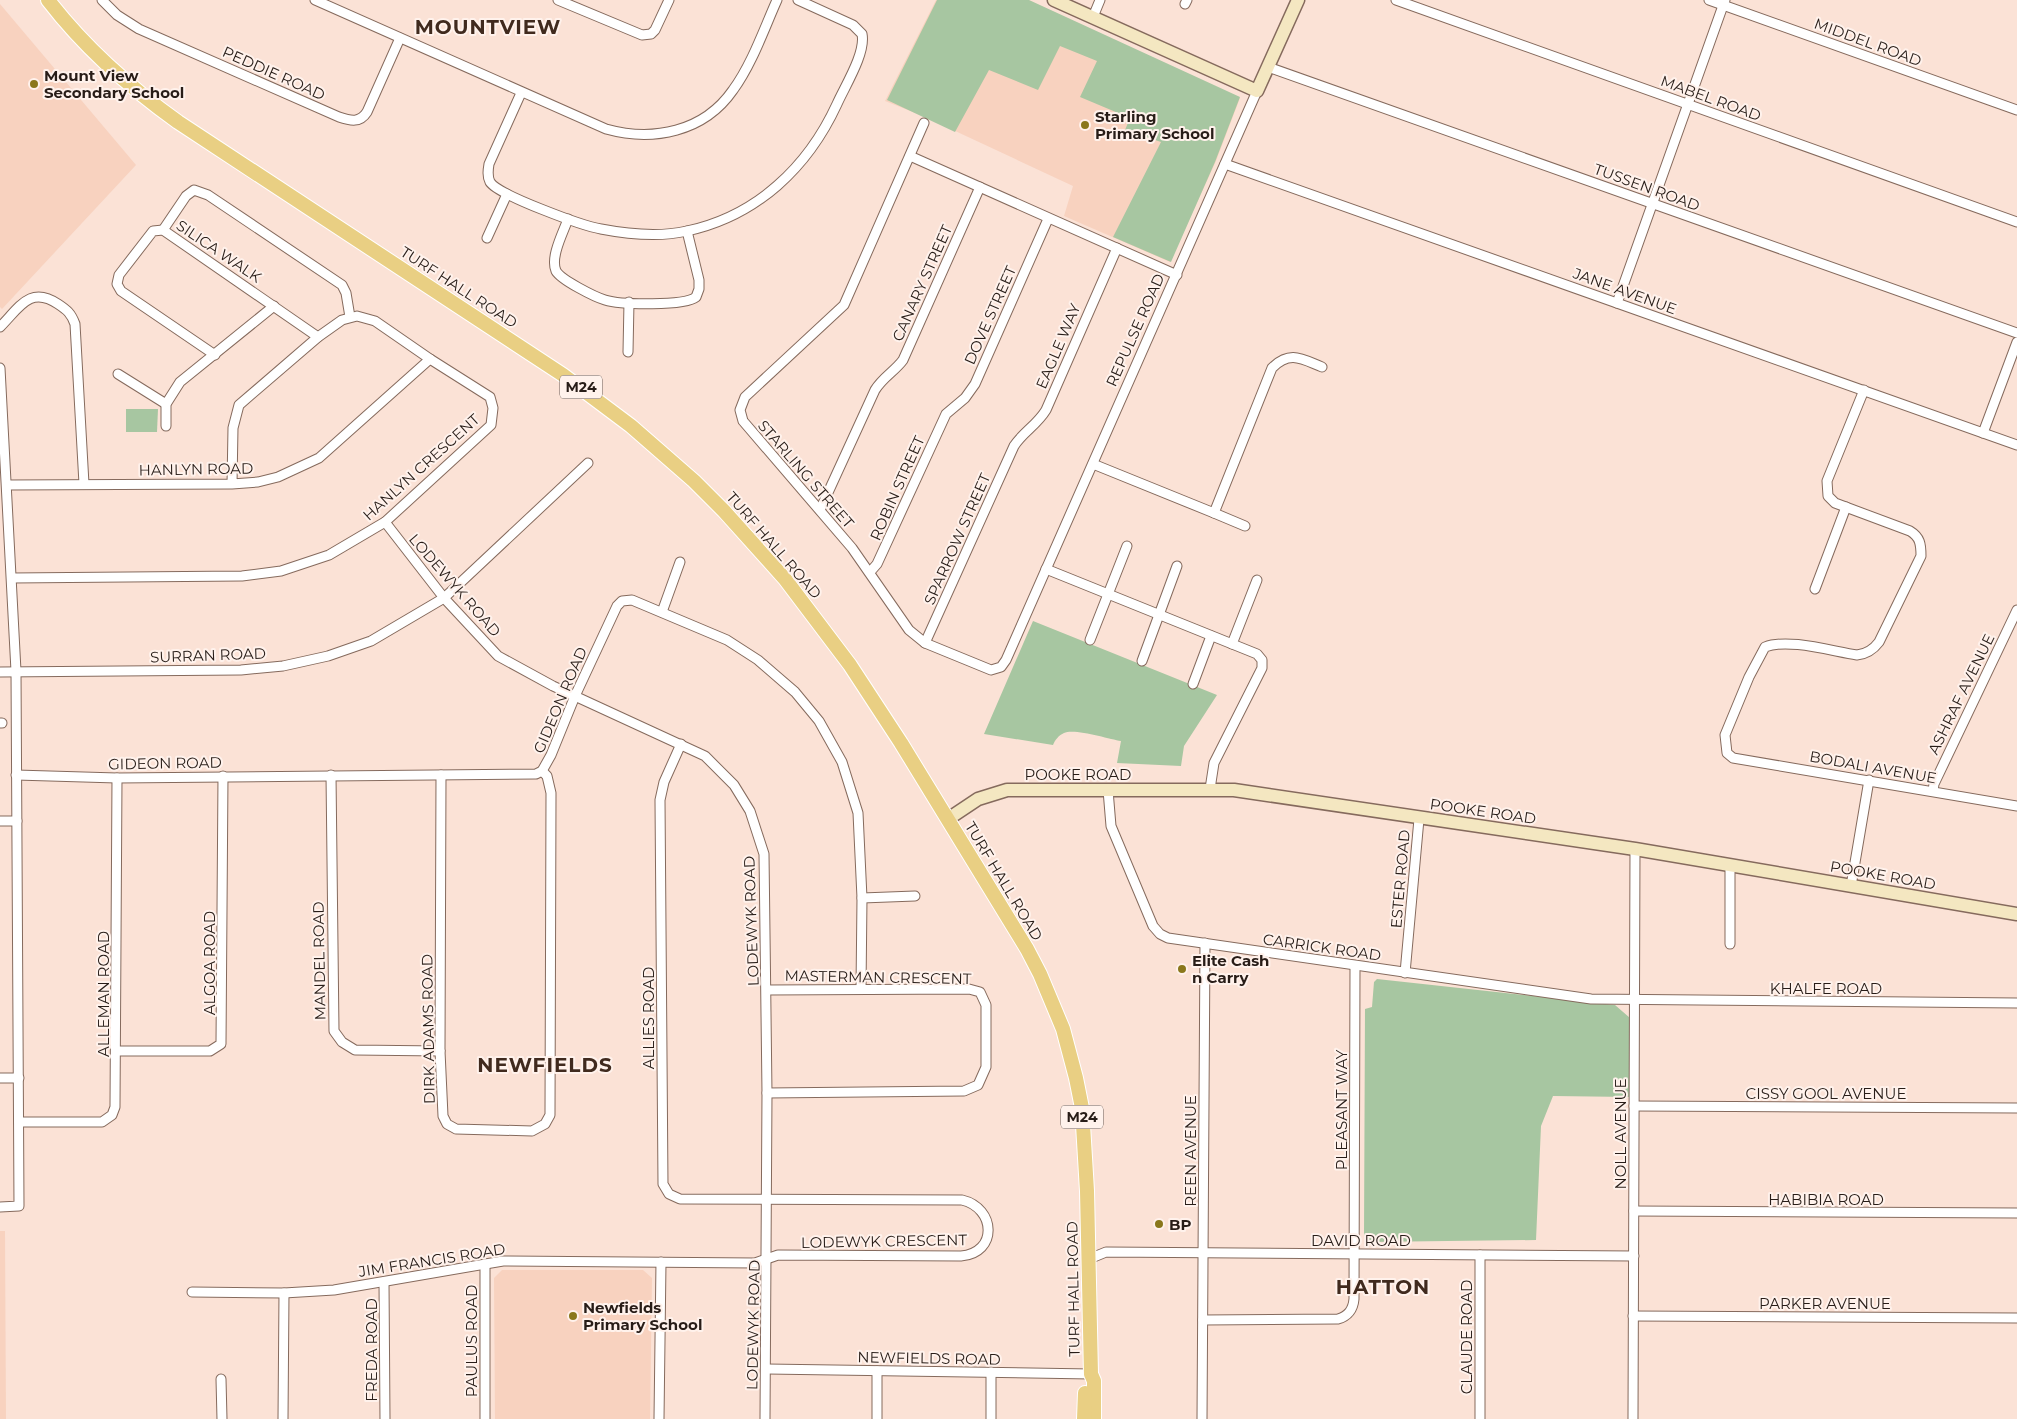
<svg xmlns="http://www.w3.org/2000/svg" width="2017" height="1419" font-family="Montserrat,sans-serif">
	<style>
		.built { fill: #f8d2bf }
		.green { fill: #a7c6a1 }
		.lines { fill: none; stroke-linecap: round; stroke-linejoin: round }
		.street-casing { stroke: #856a5d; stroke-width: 11 }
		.secondary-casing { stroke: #856a5d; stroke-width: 15 }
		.primary-casing { stroke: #fff; stroke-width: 16 }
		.street { stroke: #fff; stroke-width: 9 }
		.secondary { stroke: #f4e7c1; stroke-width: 12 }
		.primary { stroke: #e9cf83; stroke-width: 14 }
		.poi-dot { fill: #8a771b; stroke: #fff2ec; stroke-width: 2 }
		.labels { text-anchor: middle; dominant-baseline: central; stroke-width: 4; stroke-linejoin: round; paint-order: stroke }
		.shield { fill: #fff2ec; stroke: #685d58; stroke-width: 1 }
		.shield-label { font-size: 14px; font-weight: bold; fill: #281d18 }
		.street-label { font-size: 15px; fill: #281d18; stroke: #fff2ec }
		.poi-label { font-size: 15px; font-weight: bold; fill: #281d18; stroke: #fff2ec; text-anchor: start }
		.district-label { font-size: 20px; font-weight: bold; letter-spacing: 1px; fill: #402a1e; stroke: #fff2ec }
	</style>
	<rect width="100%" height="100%" fill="#fbe2d6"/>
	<g class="built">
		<path d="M936,0H1028L1240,98L1216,161L1170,262L1064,216L1073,186L923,116L885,101Z"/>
		<path d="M0,4L136,165L2,309L0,307Z"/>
		<path d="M0,1231H5L6,1419H0Z"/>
		<path d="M502,1270H643L652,1278L650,1419H495L494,1278Z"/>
	</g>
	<g class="green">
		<path d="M937,0H1029L1240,97L1215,162L1171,262L1113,237L1161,142L1125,130L1130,118L1080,97L1097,61L1060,46L1038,90L989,70L955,132L887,100Z"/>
		<path d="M126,409H158L157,432H126Z"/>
		<path d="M1033,621L1217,695L1184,746L1181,766L1117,763L1121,741C1109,739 1074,728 1064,733C1059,735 1055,740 1053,745L984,734Z"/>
		<path d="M1377,979L1615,1005L1630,1018V1097L1553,1096L1541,1126L1536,1240L1369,1242L1364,1235L1365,1009L1372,1007L1374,982Z"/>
	</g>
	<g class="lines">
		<g class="street-casing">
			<g id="street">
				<path d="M102,0L117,15L139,29L339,117C351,121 360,123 367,112L400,38"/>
				<path d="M315,0L606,129C653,142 704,132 733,90C752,64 764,29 777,0"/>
				<path d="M558,0L642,35L651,34L655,30L669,0"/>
				<path d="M1396,0L2017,222"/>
				<path d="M1709,0L2017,110"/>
				<path d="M1185,4L1187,0"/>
				<path d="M1093,17L1100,0"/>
				<path d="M1268,67L2017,333"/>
				<path d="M521,93L489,164C488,170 487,176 490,182C498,195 583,226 601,229C627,234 661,237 687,231C757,216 808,167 837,104C845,86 866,53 862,34L853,25L798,0"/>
				<path d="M924,123L844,305L745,397L740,410L743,421L852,548L909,630L925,643L991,670L1001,667L1006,660L1257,91"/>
				<path d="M910,156L1177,275"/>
				<path d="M1225,164L2017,445"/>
				<path d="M568,219C563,233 550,257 556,271C561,280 595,297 605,300C621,305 685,306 696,297L699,289V280L687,231"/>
				<path d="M163,230L186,196L194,190L208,195L342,285L346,293L350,317"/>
				<path d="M487,238L507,194"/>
				<path d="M1617,303L1725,0"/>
				<path d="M0,327C19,308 30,285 58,304C67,310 71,313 75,324L84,484"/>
				<path d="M628,352L629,302"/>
				<path d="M215,355L121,291L117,284L119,275L153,231L163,230L318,337"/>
				<path d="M0,368L16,671L19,1206L0,1207"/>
				<path d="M118,374L166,404"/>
				<path d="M1864,390L1827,481L1828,496L1835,503L1910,531C1920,537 1921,544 1921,556L1879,642C1873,650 1867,654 1857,655C1831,651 1788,638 1765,647L1749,677L1725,735L1727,753L1733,758L2017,806"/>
				<path d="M166,426V404L180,382L274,306"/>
				<path d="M1983,433L2017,342"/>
				<path d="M1093,464L1214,513L1272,368C1290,350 1302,359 1322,367"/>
				<path d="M7,485L232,484L258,482L278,477L319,458L430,359L375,321L357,316L342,320L318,337L239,405L233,428L232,484"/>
				<path d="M820,510L875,390C883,377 895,371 903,360L980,187"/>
				<path d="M1214,513L1245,526"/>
				<path d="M385,522L444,598L498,656L553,686L705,756L734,785L750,811L764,854L767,1093L765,1419"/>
				<path d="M1046,569L1257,654L1262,660V668L1214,763L1210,789"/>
				<path d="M870,572L877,564L946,414L965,398L975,384L1048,219"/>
				<path d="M12,578L242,576L281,571L329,555L385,522L491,425L493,408L490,397L430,359"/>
				<path d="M1815,589L1846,507"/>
				<path d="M662,612L680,562"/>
				<path d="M1090,640L1127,546"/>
				<path d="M925,643L1014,446C1023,432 1037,425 1046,410L1117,248"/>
				<path d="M1232,644L1257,580"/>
				<path d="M1142,661L1177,566"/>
				<path d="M0,672L241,670L283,666L328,656L371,641L444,598L588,463"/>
				<path d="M1193,684L1211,636"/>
				<path d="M0,723H2"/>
				<path d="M16,775L117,778L536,774L542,771L551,755L575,696L617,606L622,601L632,600L727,640L758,660L795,692L819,721L842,762L858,813L862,898L861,989"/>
				<path d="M331,775L334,1031L342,1042L355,1050L440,1051"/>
				<path d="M441,775L440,1051L443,1116L447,1124L456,1129L532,1131L545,1124L550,1115L551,793L547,776L542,771"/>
				<path d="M1108,790L1111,826L1153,926L1160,934L1168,938L1591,999L2017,1003"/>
				<path d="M1933,791L1934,784L2017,610"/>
				<path d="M0,821H17"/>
				<path d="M1851,886L1869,780"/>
				<path d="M862,898L915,896"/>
				<path d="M1730,944V865"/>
				<path d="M1405,973L1419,819"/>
				<path d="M767,990L969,989L980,992L986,1005V1067L978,1085L964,1091L767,1093"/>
				<path d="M116,1051H210L221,1044L223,776"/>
				<path d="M0,1078H19"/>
				<path d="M1634,1106L2017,1108"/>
				<path d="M19,1122H102L112,1115L115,1107L117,778"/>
				<path d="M1634,1211L2017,1213"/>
				<path d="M1089,1259L1106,1252L1634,1256"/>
				<path d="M485,1264V1419"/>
				<path d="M384,1282L385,1419"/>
				<path d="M192,1292L284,1293L334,1290L503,1261L755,1263L778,1255L961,1256C998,1253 996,1208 962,1200L680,1199L669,1194L663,1184L660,800L664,782L681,744"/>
				<path d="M1633,1316L2017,1318"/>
				<path d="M1203,1320L1338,1319C1348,1316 1353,1310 1354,1299L1355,966"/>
				<path d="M767,1369L1091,1374"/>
				<path d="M877,1371V1419"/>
				<path d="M221,1379L222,1419"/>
				<path d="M283,1419L284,1293"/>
				<path d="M659,1419L661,1262"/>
				<path d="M991,1419V1372"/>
				<path d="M1202,1419L1205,943"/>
				<path d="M1480,1419V1255"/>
				<path d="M1633,1419L1635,849"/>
			</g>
		</g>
		<g class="secondary-casing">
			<g id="secondary">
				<path d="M1054,0L1257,91L1298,0"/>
				<path d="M948,819L978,799L1007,790H1234L1635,849L2017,914"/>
			</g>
		</g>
		<g class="primary-casing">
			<g id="primary">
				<path d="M48,0C85,48 129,87 178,122L563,375L631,426L694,481L724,511L785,579L850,665L901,743L1027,949L1040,974L1063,1029L1076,1078L1082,1108L1087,1191L1091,1374L1094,1381V1419"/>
				<path d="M1084,1419L1085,1393"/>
			</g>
		</g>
		<use href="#street" class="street"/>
		<use href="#secondary" class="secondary"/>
		<use href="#primary" class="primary"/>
	</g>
	<g class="poi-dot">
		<circle cx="34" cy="84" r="5"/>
		<circle cx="1085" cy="125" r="5"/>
		<circle cx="1182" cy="969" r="5"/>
		<circle cx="1159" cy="1224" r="5"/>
		<circle cx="573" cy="1316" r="5"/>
	</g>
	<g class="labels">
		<g class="shield">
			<rect x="560" y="375.5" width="42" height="23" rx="4"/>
			<rect x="1061" y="1105.5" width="42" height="23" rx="4"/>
		</g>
		<g class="shield-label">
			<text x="581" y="387">M24</text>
			<text x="1082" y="1117">M24</text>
		</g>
		<g class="street-label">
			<text transform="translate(1868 42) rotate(20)">MIDDEL ROAD</text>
			<text transform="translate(274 73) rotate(24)">PEDDIE ROAD</text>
			<text transform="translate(1711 98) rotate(20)">MABEL ROAD</text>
			<text transform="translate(1647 187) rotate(20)">TUSSEN ROAD</text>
			<text transform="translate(219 251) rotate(34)">SILICA WALK</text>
			<text transform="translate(922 283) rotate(-66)">CANARY STREET</text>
			<text transform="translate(459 287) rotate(33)">TURF HALL ROAD</text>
			<text transform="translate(1625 291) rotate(20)">JANE AVENUE</text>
			<text transform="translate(990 315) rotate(-66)">DOVE STREET</text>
			<text transform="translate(1135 330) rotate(-66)">REPULSE ROAD</text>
			<text transform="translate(1058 346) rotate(-67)">EAGLE WAY</text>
			<text transform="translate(421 467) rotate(-42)">HANLYN CRESCENT</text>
			<text transform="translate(196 469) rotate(-1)">HANLYN ROAD</text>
			<text transform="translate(806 474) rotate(49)">STARLING STREET</text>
			<text transform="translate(897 488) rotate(-66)">ROBIN STREET</text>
			<text transform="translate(957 539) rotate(-66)">SPARROW STREET</text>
			<text transform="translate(774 545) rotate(49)">TURF HALL ROAD</text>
			<text transform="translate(455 585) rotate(49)">LODEWYK ROAD</text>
			<text transform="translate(208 655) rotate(-2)">SURRAN ROAD</text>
			<text transform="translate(1961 694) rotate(-64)">ASHRAF AVENUE</text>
			<text transform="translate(560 700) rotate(-67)">GIDEON ROAD</text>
			<text transform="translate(165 763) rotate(-1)">GIDEON ROAD</text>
			<text transform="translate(1873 767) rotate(10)">BODALI AVENUE</text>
			<text x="1078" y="774">POOKE ROAD</text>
			<text transform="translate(1483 811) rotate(8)">POOKE ROAD</text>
			<text transform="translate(1883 875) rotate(10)">POOKE ROAD</text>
			<text transform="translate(1400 879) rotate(-85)">ESTER ROAD</text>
			<text transform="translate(1004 881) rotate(59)">TURF HALL ROAD</text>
			<text transform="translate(751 921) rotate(-92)">LODEWYK ROAD</text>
			<text transform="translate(1322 947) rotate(8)">CARRICK ROAD</text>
			<text transform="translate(319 961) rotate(-91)">MANDEL ROAD</text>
			<text transform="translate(209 963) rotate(-90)">ALGOA ROAD</text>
			<text transform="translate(878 977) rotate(1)">MASTERMAN CRESCENT</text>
			<text x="1826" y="988">KHALFE ROAD</text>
			<text transform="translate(103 994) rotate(-90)">ALLEMAN ROAD</text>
			<text transform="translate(648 1018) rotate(-90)">ALLIES ROAD</text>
			<text transform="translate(428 1029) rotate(-91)">DIRK ADAMS ROAD</text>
			<text x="1826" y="1093">CISSY GOOL AVENUE</text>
			<text transform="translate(1341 1110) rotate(-90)">PLEASANT WAY</text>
			<text transform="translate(1620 1134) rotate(-90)">NOLL AVENUE</text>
			<text transform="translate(1190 1151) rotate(-90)">REEN AVENUE</text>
			<text x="1826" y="1199">HABIBIA ROAD</text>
			<text x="1361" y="1240">DAVID ROAD</text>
			<text transform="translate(884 1241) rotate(-1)">LODEWYK CRESCENT</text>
			<text transform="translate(432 1260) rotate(-9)">JIM FRANCIS ROAD</text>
			<text transform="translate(1073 1289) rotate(-91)">TURF HALL ROAD</text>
			<text x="1825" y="1303">PARKER AVENUE</text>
			<text transform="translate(753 1325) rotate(-89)">LODEWYK ROAD</text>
			<text transform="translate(1466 1337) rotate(-90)">CLAUDE ROAD</text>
			<text transform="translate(471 1341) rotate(-90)">PAULUS ROAD</text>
			<text transform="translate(371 1350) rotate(-90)">FREDA ROAD</text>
			<text transform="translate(929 1358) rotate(1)">NEWFIELDS ROAD</text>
		</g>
		<g class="poi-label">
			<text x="44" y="75">Mount View<tspan x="44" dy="17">Secondary School</tspan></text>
			<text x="1095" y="116">Starling<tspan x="1095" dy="17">Primary School</tspan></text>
			<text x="1192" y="960">Elite Cash<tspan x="1192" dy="17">n Carry</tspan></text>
			<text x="1169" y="1224">BP</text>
			<text x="583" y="1307">Newfields<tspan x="583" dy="17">Primary School</tspan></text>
		</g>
		<g class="district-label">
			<text x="488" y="27">MOUNTVIEW</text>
			<text x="545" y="1065">NEWFIELDS</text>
			<text x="1383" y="1287">HATTON</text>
		</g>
	</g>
</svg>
